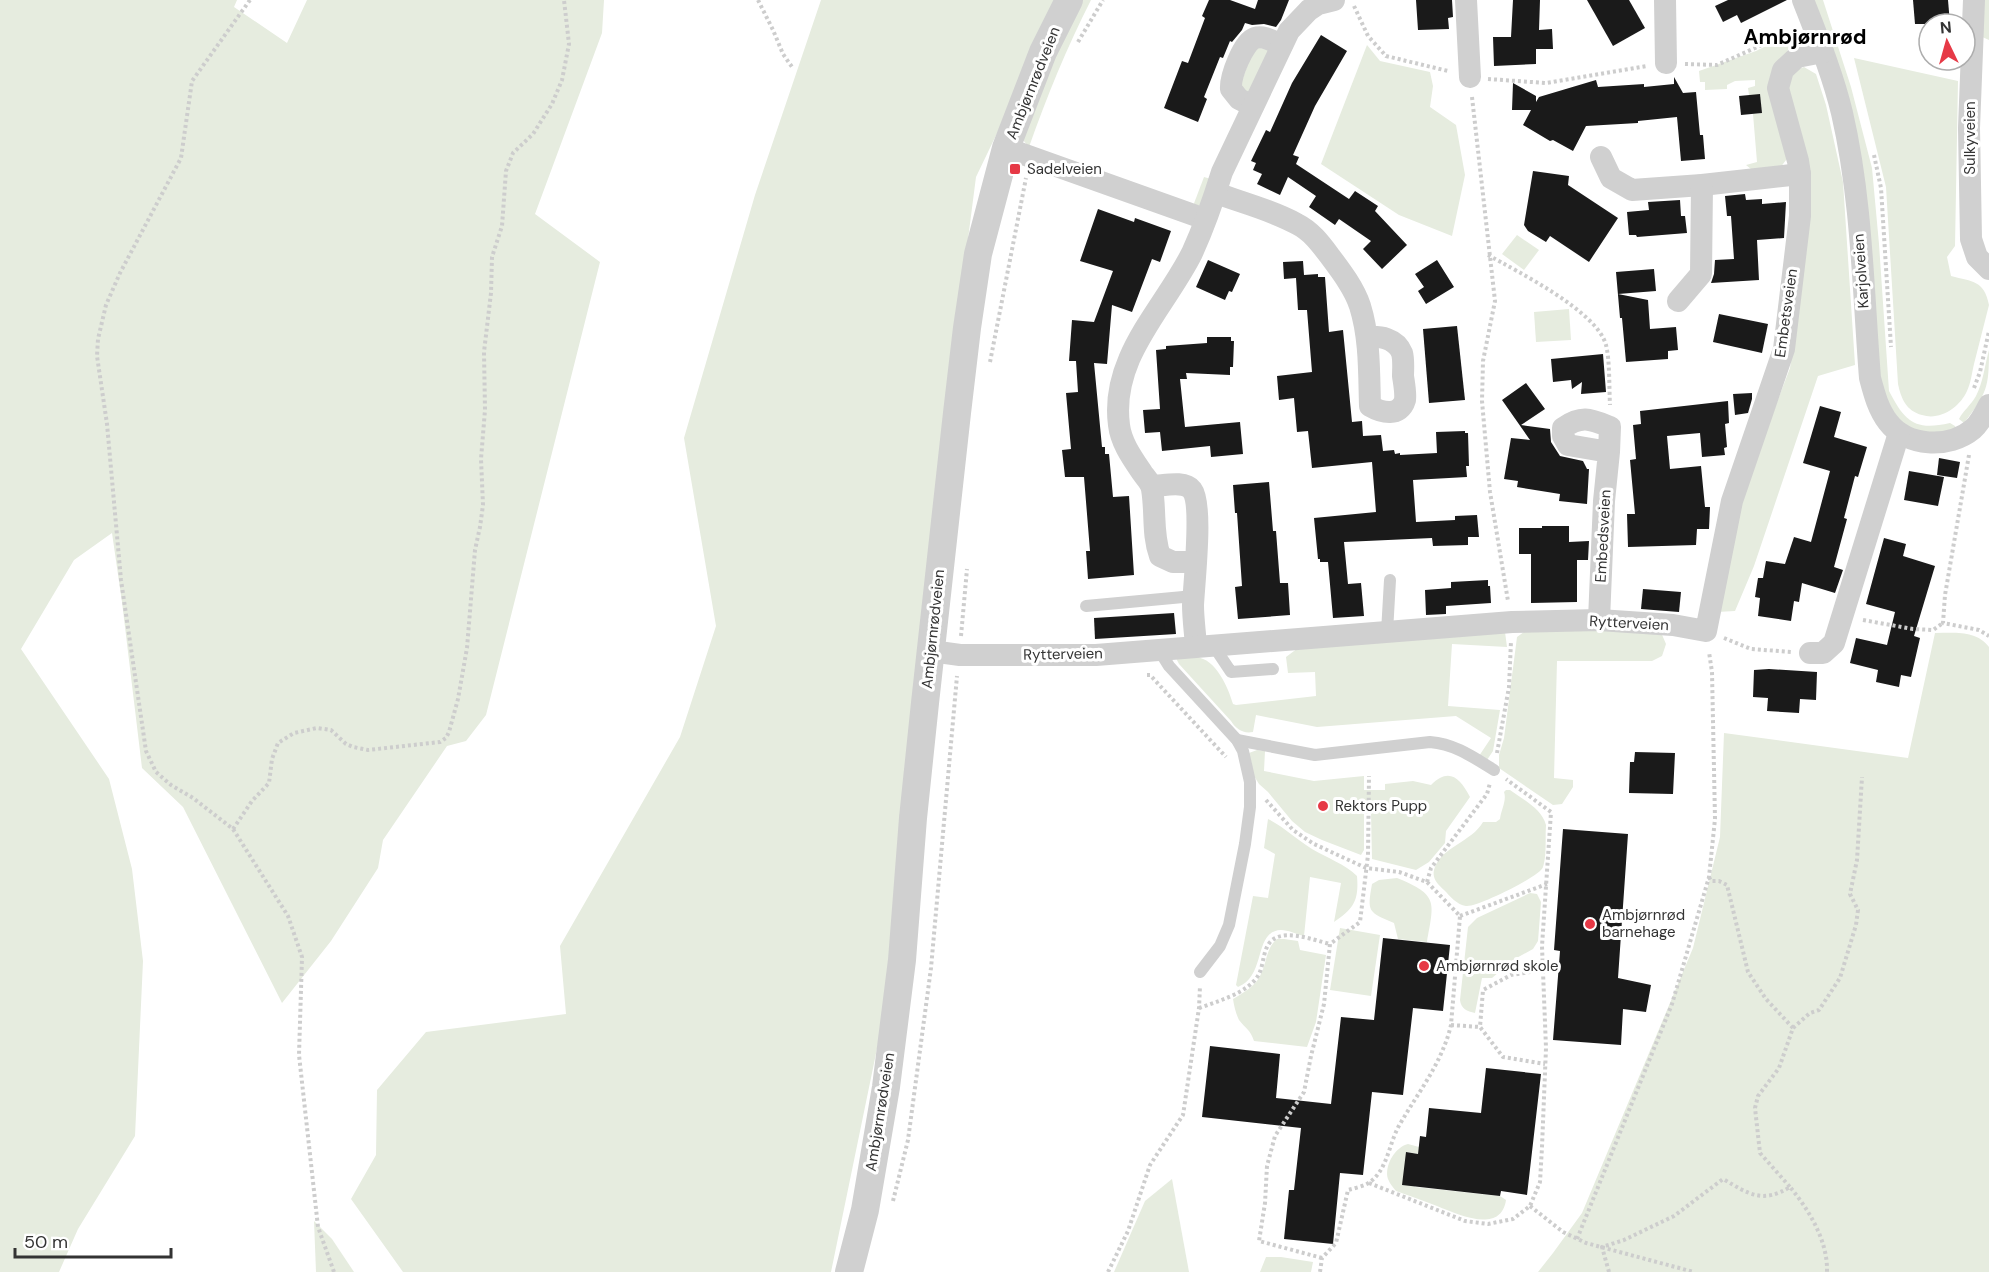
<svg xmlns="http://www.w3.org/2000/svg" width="1989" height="1272" font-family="'DM Sans',sans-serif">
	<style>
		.green { fill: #e6ecdf }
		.building { fill: #1a1a1a }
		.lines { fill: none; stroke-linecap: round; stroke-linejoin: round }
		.path { stroke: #cdcdcd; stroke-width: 4; stroke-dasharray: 3 3; stroke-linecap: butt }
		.service { stroke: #d0d0d0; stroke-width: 12 }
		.minor { stroke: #d0d0d0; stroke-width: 22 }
		.tertiary { stroke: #d0d0d0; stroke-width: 28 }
		.poi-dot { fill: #e63946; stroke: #fff; stroke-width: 2 }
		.labels { text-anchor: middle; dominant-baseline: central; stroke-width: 6; stroke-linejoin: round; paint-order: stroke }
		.street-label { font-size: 15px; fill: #333; stroke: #fff }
		.poi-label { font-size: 15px; fill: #333; stroke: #fff; text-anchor: start }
		.district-label { font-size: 21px; font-weight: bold; fill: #000; stroke: #fff }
	</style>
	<rect width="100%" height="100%" fill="#fff"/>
	<g class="green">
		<path d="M0,0H237L234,7L287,43L307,0H604L602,33L535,214L600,262L486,715L466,741L447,746L383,840L378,868L331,941L282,1003L183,807L142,768L122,602L112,533L74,560L21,649L109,779L132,869L143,961L135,1136L78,1229L59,1272H0Z"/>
		<path d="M821,0H1061L976,177L942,440L886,1005L831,1272H403L351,1199L376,1155L377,1090L426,1032L566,1014L560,946L680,737L716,626L684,438L755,195Z"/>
		<path d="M1080,0H1091C1067,47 1047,96 1029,147L1028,146L1023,140L1041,85Z"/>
		<path d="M1813,0H1823L1851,87L1872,168L1879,244L1889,391C1905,422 1915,431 1950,423L1955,426L1957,431L1935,435L1902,426L1884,401Z"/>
		<path d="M1981,0H1989V40L1980,36Z"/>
		<path d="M1784,37L1790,43L1787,53L1789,156L1780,168L1757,174L1746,165L1757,162L1753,114L1761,113L1749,95L1748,88L1755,86V80L1735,81L1727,85V89L1705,90V82H1700L1699,71L1756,51Z"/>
		<path d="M1367,45L1380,61L1430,72L1433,86L1430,107L1456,125L1465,175L1452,236L1399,215L1321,164Z"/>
		<path d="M1254,47L1271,50L1255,93L1238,92Z"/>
		<path d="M1854,58L1958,81L1955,246L1947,257L1951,276C1973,282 1984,280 1989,305C1984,325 1979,344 1974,364C1972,372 1971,383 1967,391C1960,407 1940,421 1922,415C1906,411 1901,398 1898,384L1886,187Z"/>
		<path d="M1804,67L1816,74L1826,105L1843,182L1855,365L1818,376L1754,566L1735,611L1717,612L1738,505L1790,368L1807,246L1787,89L1794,71Z"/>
		<path d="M1204,177L1211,179L1204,205L1193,206Z"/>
		<path d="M1517,235L1539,250L1524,270L1502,254Z"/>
		<path d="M1569,309L1571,340L1536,342L1534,312Z"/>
		<path d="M1989,350C1989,388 1987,393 1964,423L1959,419C1963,411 1971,405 1976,396C1983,383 1985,364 1989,350Z"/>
		<path d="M1528,629L1660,630L1666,644L1662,656L1652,661H1557L1554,778L1573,780V787L1562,804L1553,805L1499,768V755L1504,738L1517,637Z"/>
		<path d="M1505,632L1507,647L1452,644L1448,706L1500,710L1493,751L1487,760L1479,756L1491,738L1456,716L1317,727L1256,715L1253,732C1243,734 1236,729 1231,721L1179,664L1176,658C1183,657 1190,656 1196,657C1216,659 1228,687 1233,704L1236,705L1316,696L1315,672L1288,673L1286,657L1302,645Z"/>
		<path d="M1935,633C1955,633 1976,630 1989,647V1272H1538L1553,1253L1582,1213L1693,948L1720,837L1724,733L1908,758Z"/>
		<path d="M1257,750L1265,751L1264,771L1314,781L1364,776V790H1385V784L1413,781L1431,785C1449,767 1460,778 1470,797L1446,831L1445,843L1429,862L1416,870L1372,859L1371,813L1364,814V850L1361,855L1322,840L1305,832L1292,821L1268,792L1259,784L1254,776L1249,753Z"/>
		<path d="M1506,790H1510C1524,800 1542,809 1546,825C1545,838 1547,855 1543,867C1541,876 1476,908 1466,906C1457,905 1450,896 1444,890C1438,884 1432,879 1434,870C1440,847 1472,842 1483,822H1496L1500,819C1501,810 1507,800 1504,792Z"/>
		<path d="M1268,819C1284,827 1296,839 1312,849C1327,858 1345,864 1357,876C1359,900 1354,909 1334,922L1341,883L1310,877L1304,936C1296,934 1288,930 1281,930C1253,931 1267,975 1238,987L1236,985L1253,896L1268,898L1275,854L1264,848Z"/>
		<path d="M1397,878C1439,895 1434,902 1427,942L1398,939L1394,923C1368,912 1367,912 1372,884L1379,880Z"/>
		<path d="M1530,893L1537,894L1541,902L1538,941L1533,949L1513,960L1492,978H1482L1475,1013C1467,1011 1461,1009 1460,1000L1468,927L1477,918Z"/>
		<path d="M1340,928L1380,935L1371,996L1330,990Z"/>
		<path d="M1277,939H1284L1298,941L1300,950L1326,955L1316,1022L1307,1047L1254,1041C1250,1029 1246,1029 1239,1020C1236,1014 1234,1006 1233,999C1243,993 1256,986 1261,974C1267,962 1266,948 1277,939Z"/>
		<path d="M1408,1144L1419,1147L1418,1154L1407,1152L1415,1187L1500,1196L1506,1200C1501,1235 1457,1214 1437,1206C1424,1201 1410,1196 1396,1191C1393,1187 1390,1184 1388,1179C1384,1166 1395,1147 1408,1144Z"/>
		<path d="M1172,1179L1189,1272H1114L1145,1201Z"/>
		<path d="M314,1221L332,1239L354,1272H316Z"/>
		<path d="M1266,1257H1281L1313,1262L1311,1272H1260Z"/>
	</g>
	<g class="building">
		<path d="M1209,0H1230L1255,9L1258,0H1289L1281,20L1276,27L1264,24L1252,25L1245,23L1242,30L1232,42L1230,41L1223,58L1220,57L1204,97L1207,99L1198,122L1164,108L1182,61L1188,63L1205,18L1202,16Z"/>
		<path d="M1416,0H1452L1453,17L1448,18L1449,29L1418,30Z"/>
		<path d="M1513,0H1540L1539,30L1552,29L1553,49H1536V64L1494,66L1493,37H1511Z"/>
		<path d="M1587,0H1629L1645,28L1613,46Z"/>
		<path d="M1728,0H1787L1741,23L1737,15L1723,22L1715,6Z"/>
		<path d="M1913,0H1948L1950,24H1915Z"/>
		<path d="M1321,35L1347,51L1315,106L1293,155L1299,157L1296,164L1349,199L1355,191L1378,206L1375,211L1407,245L1382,269L1363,249L1371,241L1339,219L1335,225L1309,207L1316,196L1288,177L1280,195L1257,184L1262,174L1253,170L1256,163L1251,161L1266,130L1270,132L1292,83Z"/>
		<path d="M1674,77L1683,93L1696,92L1700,135H1703L1705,159L1681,161L1677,117L1638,121V123L1586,126L1573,151L1553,140L1550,141L1523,125L1531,110H1512L1513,83L1536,96V102L1539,97L1596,80L1598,87L1644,84V87L1674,84Z"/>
		<path d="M1760,94L1762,113L1741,115L1739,96Z"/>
		<path d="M1533,171L1569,176L1568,185L1618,218L1589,262L1550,236L1546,242L1528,231L1524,225Z"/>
		<path d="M1745,194L1746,200L1762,199V204L1786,202L1784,238L1757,240L1759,280L1711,283L1714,274L1715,260L1734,259L1731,216H1727L1725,196Z"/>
		<path d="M1680,200L1681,216H1685L1687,233L1637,237L1636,235H1629L1627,212L1649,210L1648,202Z"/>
		<path d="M1098,209L1134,222L1135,218L1171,231L1160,262L1152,259L1132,312L1112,305L1107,364L1094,363L1102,447H1105V454H1109L1113,497L1129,496L1134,575L1088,579L1086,551H1090L1084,477H1065L1062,450L1071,449L1066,393L1078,392L1076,361H1069L1072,320L1094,322L1113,271L1080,261Z"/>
		<path d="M1208,260L1240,274L1232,292L1229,291L1225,300L1196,287Z"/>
		<path d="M1437,260L1454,287L1426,304L1418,291L1424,287L1415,274Z"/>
		<path d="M1303,261L1304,275L1318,274V277H1325L1329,332L1343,330L1352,422L1362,421L1363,436L1381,435L1383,451L1394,450L1395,454L1400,453V455L1437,453L1436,432L1465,431V433H1468L1469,466H1466L1467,477L1413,480L1416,522L1455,520V516L1477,515L1479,537H1468V545L1433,546L1432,538L1344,542L1348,584L1361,583L1364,616L1333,618L1328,562H1320V559H1318L1314,518L1376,512L1372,462L1312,468L1308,431L1297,432L1294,398L1279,400L1277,376L1312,372L1307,310H1298L1296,278L1284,279L1283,262Z"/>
		<path d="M1654,269L1656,291L1618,294L1648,300L1650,329L1676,327L1678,350L1668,351V359L1626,362L1622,318H1620L1616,272Z"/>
		<path d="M1719,314L1768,324L1762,353L1713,342Z"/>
		<path d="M1457,326L1465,400L1429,403L1423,329Z"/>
		<path d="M1207,337H1231V341H1234L1233,367H1230V375L1186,373L1187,379H1180L1185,427L1240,422L1243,454L1211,457L1210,446L1162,451L1160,432L1145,433L1143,410L1160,409L1156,350L1166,349V346L1207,343Z"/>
		<path d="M1603,354L1606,392L1581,394L1582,382L1572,389L1571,380L1553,382L1551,359Z"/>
		<path d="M1526,383L1545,409L1521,425L1550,429L1551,442L1560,456L1583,461L1587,469H1589L1587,504L1559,501L1560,494L1517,487L1518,481L1504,479L1511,438L1530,440L1502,400Z"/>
		<path d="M1752,393V399L1748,413L1735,415L1733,394Z"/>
		<path d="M1728,401L1729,423L1725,424L1727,447L1724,448L1725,455L1702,457L1700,433L1667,436L1670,469L1701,466L1705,507H1710L1709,529H1697L1696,545L1628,547L1627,514H1635L1630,460L1636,459L1633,425L1641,424L1640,411Z"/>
		<path d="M1820,406L1841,412L1834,437L1867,447L1858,477L1855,476L1844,518L1847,519L1834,567L1843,570L1835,593L1802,583L1799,602L1794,601L1791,621L1758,616L1760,598L1755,597L1758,578H1763L1766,561L1785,564L1794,537L1811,542L1830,471L1803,463Z"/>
		<path d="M1939,458L1960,462L1957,478L1937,475Z"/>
		<path d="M1909,471L1944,477L1938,506L1904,500Z"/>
		<path d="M1269,482L1273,531H1276L1280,583H1288L1290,615L1238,619L1235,587L1242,586L1237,513H1235L1233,485Z"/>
		<path d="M1542,526H1569V542L1589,541L1588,560H1577V602L1531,603V554H1519V528H1542Z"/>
		<path d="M1884,538L1906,544L1903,556L1935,566L1914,636L1920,638L1911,677L1901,675L1899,687L1876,682L1878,670L1850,663L1856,638L1887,645L1895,612L1866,604Z"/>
		<path d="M1488,580V586H1490L1491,603L1446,606V614L1426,615L1425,590L1451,588V582Z"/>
		<path d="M1643,589L1681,592L1679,612L1641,609Z"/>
		<path d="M1174,613L1176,634L1095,639L1094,618Z"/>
		<path d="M1769,669L1817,672L1816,700L1800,699L1799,713L1767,711L1768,698L1753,697L1754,670Z"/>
		<path d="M1635,752L1675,753L1673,794L1629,793L1630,762H1634Z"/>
		<path d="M1563,829L1628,834L1618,978L1651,985L1646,1012L1623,1009L1621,1045L1553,1040L1560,951L1554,950Z"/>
		<path d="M1383,938L1450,945L1443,1011L1413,1008L1403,1095L1372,1092L1363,1175L1340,1173L1333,1244L1284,1239L1289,1190H1294L1301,1128L1202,1117L1210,1046L1280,1054L1276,1098L1331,1104L1341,1017L1374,1020Z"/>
		<path d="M1486,1068L1541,1074L1527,1195L1501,1191L1500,1196L1402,1185L1406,1152L1418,1154L1420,1136L1426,1137L1429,1108L1481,1113Z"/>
	</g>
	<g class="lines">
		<g class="path">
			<path d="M250,0L192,81L181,158L120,273L106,305L98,339L97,356L107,424L121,580L146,751L156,772L171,785L193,798L233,829L288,916L302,957L299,1055L318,1227L334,1272"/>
			<path d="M758,0L773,30L783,54L792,67"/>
			<path d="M1354,6L1368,36L1386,56L1448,71"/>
			<path d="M1078,42L1103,0"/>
			<path d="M1685,64L1717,65L1793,31"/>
			<path d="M1488,79L1546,83L1647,66"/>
			<path d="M1472,97L1495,301L1483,361L1482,401L1490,492L1508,601"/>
			<path d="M1874,155L1881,188L1891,347"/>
			<path d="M1488,255C1518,272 1597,311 1606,345C1610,361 1609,388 1610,405"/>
			<path d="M990,362L1026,178"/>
			<path d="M1974,388L1980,372L1989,331"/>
			<path d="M1969,455L1945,595L1943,623L1979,630L1989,636"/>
			<path d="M1863,620L1913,629L1933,630L1943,623"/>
			<path d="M961,636L967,569"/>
			<path d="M1724,638L1751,649L1792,652"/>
			<path d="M1147,675H1150L1226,757"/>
			<path d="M1497,753L1509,687L1511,641"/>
			<path d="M1266,800L1293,830L1314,844L1366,868L1399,872L1427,882L1460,916L1451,1025C1442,1063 1419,1091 1400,1124C1389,1142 1388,1169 1370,1182C1365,1186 1355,1188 1348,1190L1336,1243L1322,1258L1320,1272"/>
			<path d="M233,829L252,801L269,783L272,759L278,743L294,733L317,728L331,730L346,744L353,747L368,750L440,742L446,738L449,732L458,699L467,648L475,550L480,527L483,505L481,459L485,410L484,352L491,293L492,257L502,226L506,171L513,153L533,134L552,104L562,80L569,44L564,0"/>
			<path d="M1709,877L1711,881H1719L1727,885L1748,972L1766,999L1793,1028L1779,1068L1758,1096L1755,1108L1760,1153L1790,1187"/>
			<path d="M1427,882L1431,868L1487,794L1490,783"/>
			<path d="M1460,916L1547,884"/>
			<path d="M1543,970L1511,975L1483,990L1480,1027L1503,1057L1545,1064"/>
			<path d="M1199,1008C1218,1001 1249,993 1259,974C1263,966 1263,955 1267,947C1277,925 1313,940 1330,944"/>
			<path d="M1451,1025L1480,1027"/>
			<path d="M1793,1028L1810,1013L1819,1010L1840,978L1856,925L1858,910L1850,894L1857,860L1862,777"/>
			<path d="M1369,1183L1465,1221L1488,1224L1513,1219L1530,1206L1540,1182L1542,1147L1546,1048L1542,946L1551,812L1506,779"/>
			<path d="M893,1201L908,1140L931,968L957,676"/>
			<path d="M1530,1206L1563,1232L1586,1243L1694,1272"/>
			<path d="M1577,1239L1672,1004L1709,877L1715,819L1712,672L1709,652"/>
			<path d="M1322,1258L1259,1241L1265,1203L1267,1166L1275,1136L1304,1092L1311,1056L1324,1004L1330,944L1360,922L1368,855L1369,776"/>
			<path d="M1108,1272L1128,1231L1150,1165L1183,1115L1199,1008L1200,986"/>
			<path d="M1609,1272L1602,1247L1624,1240L1674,1216L1723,1179C1749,1194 1762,1204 1790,1187C1809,1210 1828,1241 1827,1272"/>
		</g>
		<g class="service">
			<path d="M1086,606L1194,596"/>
			<path d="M1387,632L1390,580"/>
			<path d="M1213,645L1231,672L1273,669"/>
			<path d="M1159,650L1169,666L1237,740L1243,751L1250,782V807L1245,844L1229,925L1220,946L1200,972"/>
			<path d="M1237,740L1315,755L1430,742C1455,744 1473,757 1494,770"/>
		</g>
		<g class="minor">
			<path d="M1466,0L1470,77"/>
			<path d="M1665,0L1666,63"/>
			<path d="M1803,0C1817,36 1833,75 1842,113C1862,199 1863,290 1870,378C1874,393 1878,409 1888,422C1907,447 1949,449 1973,429C1980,423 1985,413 1989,405"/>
			<path d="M1974,0L1969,128L1971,239L1977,257L1989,269"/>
			<path d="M1253,106L1239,99L1231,89C1230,77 1243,42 1255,38C1264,35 1274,42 1282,45"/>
			<path d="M1006,148L1205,219"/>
			<path d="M1601,157L1611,178L1632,190L1702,185L1800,174"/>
			<path d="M1216,193C1243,203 1272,210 1297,224C1311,231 1320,243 1329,255C1341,271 1354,288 1360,306C1370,338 1369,373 1370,406C1382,413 1400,417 1405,400C1406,393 1404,383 1403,376C1403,370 1404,360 1402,353C1396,338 1380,336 1367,337"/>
			<path d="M1678,301L1701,274L1702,185"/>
			<path d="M1152,486C1163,486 1184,480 1192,490C1203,504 1194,584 1193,605C1193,618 1195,632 1196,646"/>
			<path d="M1195,562H1173L1160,556C1152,534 1156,512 1152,489C1151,483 1146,478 1143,474C1133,459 1121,443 1119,425C1110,357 1164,309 1192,253C1203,229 1214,198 1222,172L1289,31L1309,10L1318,4L1334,0"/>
			<path d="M1599,620L1604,501L1609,452L1610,427C1590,419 1582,415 1563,428V436L1568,445L1609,452"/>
			<path d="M931,651L960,655H1096L1512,622L1599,620L1673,625L1706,631L1732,501L1784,349L1800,216V174L1798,161L1778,88L1783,70L1797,57L1823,52"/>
			<path d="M1810,653H1823L1834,643L1899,433"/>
		</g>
		<path class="tertiary" d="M849,1272L865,1210L886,1087L902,960L913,818L925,703L957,413L967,328L978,254L1006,148L1043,52L1069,0"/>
	</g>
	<g class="poi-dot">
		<rect x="1009" y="163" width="12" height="12" rx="3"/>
		<circle cx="1323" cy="806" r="6"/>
		<circle cx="1590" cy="924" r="6"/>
		<circle cx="1424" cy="966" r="6"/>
	</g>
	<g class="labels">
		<g class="street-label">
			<text transform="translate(1033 83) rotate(-68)">Ambjørnrødveien</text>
			<text transform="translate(1970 138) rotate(-90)">Sulkyveien</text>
			<text transform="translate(1861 271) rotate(-94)">Karjolveien</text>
			<text transform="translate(1786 313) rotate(-82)">Embetsveien</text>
			<text transform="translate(1603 536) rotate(-87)">Embedsveien</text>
			<text transform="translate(1629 623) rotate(3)">Rytterveien</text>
			<text transform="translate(933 629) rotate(-84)">Ambjørnrødveien</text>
			<text transform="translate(1063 654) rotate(-1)">Rytterveien</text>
			<text transform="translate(880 1112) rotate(-81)">Ambjørnrødveien</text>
		</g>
		<g class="poi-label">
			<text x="1027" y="169">Sadelveien</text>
			<text x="1335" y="806">Rektors Pupp</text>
			<text x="1602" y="915">Ambjørnrød<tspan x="1602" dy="17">barnehage</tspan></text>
			<text x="1436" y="966">Ambjørnrød skole</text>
		</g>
		<g class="district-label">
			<text x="1805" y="37">Ambjørnrød</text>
		</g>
	</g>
	<g transform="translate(1947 42) rotate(355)"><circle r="28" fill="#ffffff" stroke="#adadad" stroke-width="1.5"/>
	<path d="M0-4.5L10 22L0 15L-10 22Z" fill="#e63946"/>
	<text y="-9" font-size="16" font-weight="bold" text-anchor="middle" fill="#333333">N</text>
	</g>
	<path d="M15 1248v9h156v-9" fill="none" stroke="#333333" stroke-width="3"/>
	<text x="24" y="1248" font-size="18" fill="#333333" stroke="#ffffff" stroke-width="4.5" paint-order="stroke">50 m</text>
</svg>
